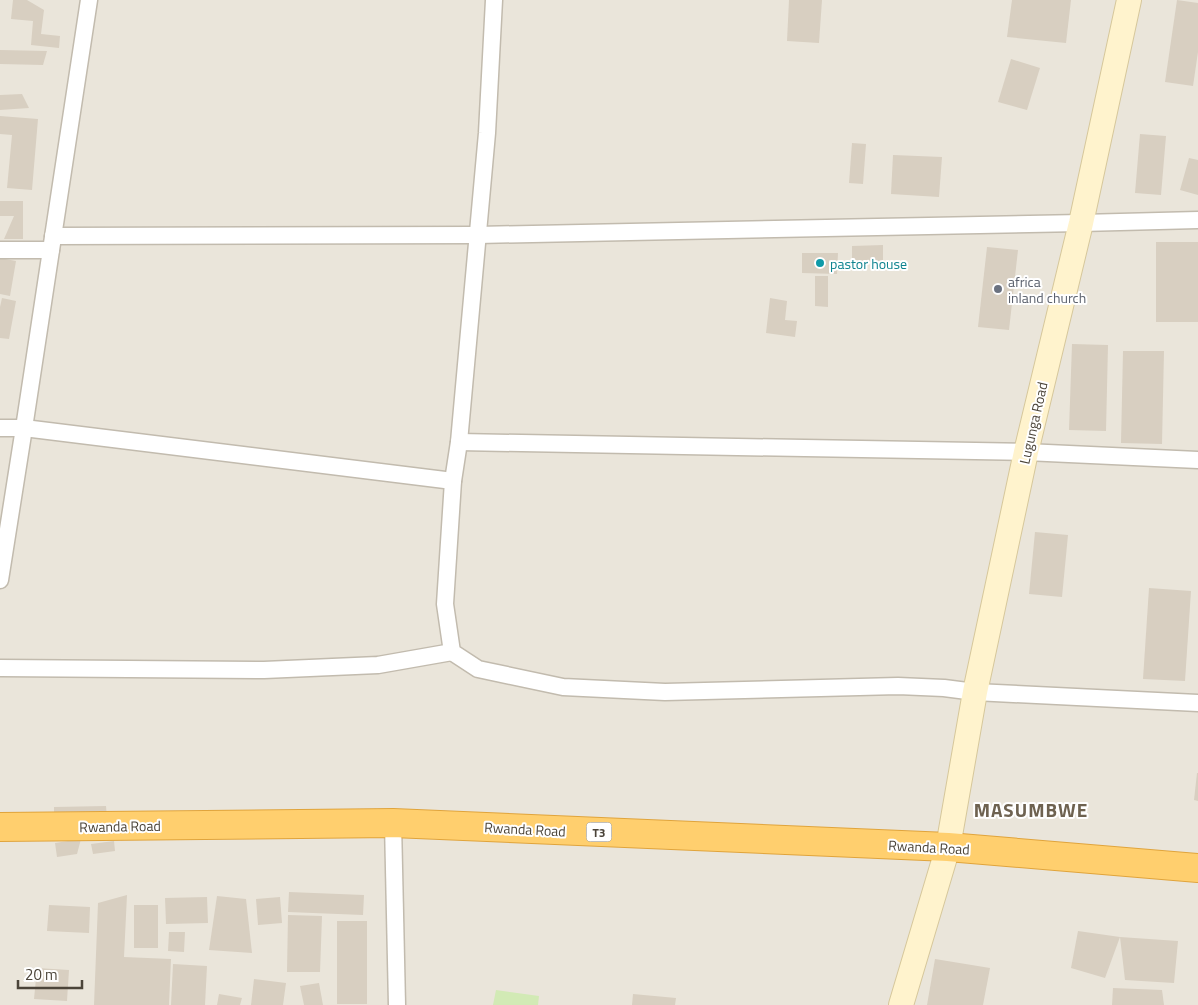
<svg xmlns="http://www.w3.org/2000/svg" width="1198" height="1005" font-family="'Titillium Web',sans-serif">
	<style>
		.residential { fill: #eae5da }
		.green { fill: #d2eab5 }
		.building { fill: #d8cfc1 }
		.lines { fill: none; stroke-linecap: round; stroke-linejoin: round }
		.street-casing { stroke: #c2bbae; stroke-width: 19 }
		.secondary-casing { stroke: #d6c79b; stroke-width: 26 }
		.highway-casing { stroke: #e0a43c; stroke-width: 30 }
		.street { stroke: #fff; stroke-width: 16 }
		.secondary { stroke: #fff3cd; stroke-width: 24 }
		.highway { stroke: #ffcf6e; stroke-width: 28 }
		.culture-dot { fill: #0f9aa8; stroke: #fff; stroke-width: 2 }
		.worship-dot { fill: #6b7280; stroke: #fff; stroke-width: 2 }
		.labels { text-anchor: middle; dominant-baseline: central; stroke-width: 4; stroke-linejoin: round; paint-order: stroke }
		.shield { fill: #fff; stroke: #817c74; stroke-width: 1 }
		.shield-label { font-size: 12px; font-weight: bold; fill: #4b4439 }
		.culture-label { font-size: 14px; fill: #0d838f; stroke: #fff; text-anchor: start }
		.worship-label { font-size: 14px; fill: #5b616d; stroke: #fff; text-anchor: start }
		.street-label { font-size: 14px; fill: #4b4439; stroke: #fff }
		.district-label { font-size: 19px; font-weight: bold; letter-spacing: 1px; fill: #6e6250; stroke: #fff }
	</style>
	<rect width="100%" height="100%" fill="#f6f3ec"/>
	<rect class="residential" x="0" y="0" width="1198" height="1005"/>
	<path class="green" d="M496,990L539,996L538,1005H493Z"/>
	<g class="building">
		<path d="M13,0H27L44,10L41,34L60,36L59,48L31,45L33,21L11,19Z"/>
		<path d="M789,0H822L819,43L787,41Z"/>
		<path d="M1012,0H1071L1066,43L1007,37Z"/>
		<path d="M1177,0L1198,3V52L1193,86L1165,82Z"/>
		<path d="M0,50L47,51L43,65L0,64Z"/>
		<path d="M1011,59L1040,68L1027,110L998,102Z"/>
		<path d="M22,94L29,108L0,110V95Z"/>
		<path d="M0,116L38,119L32,190L7,188L12,135L0,134Z"/>
		<path d="M1140,134L1166,136L1161,195L1135,193Z"/>
		<path d="M852,143L866,144L863,184L849,183Z"/>
		<path d="M893,155L942,157L939,197L891,194Z"/>
		<path d="M1189,158L1198,160V195L1180,190Z"/>
		<path d="M0,201H23V239H4L14,216H0Z"/>
		<rect x="1156" y="242" width="42" height="80"/>
		<path d="M883,245V262H852V246Z"/>
		<path d="M987,247L1018,250L1009,330L978,327Z"/>
		<path d="M802,253H838L837,274L802,273Z"/>
		<path d="M0,258L16,261L10,296L0,294Z"/>
		<path d="M815,276H828V307L815,306Z"/>
		<path d="M2,298L16,301L9,339L0,338V307Z"/>
		<path d="M770,298L787,301L785,320L797,321L795,337L766,333Z"/>
		<path d="M1072,344L1108,345L1106,431L1069,430Z"/>
		<path d="M1123,351H1164L1162,444L1121,443Z"/>
		<path d="M1035,532L1068,535L1062,597L1029,594Z"/>
		<path d="M1149,588L1191,591L1185,681L1143,679Z"/>
		<path d="M1197,773H1198V801L1194,800Z"/>
		<path d="M106,806L107,818L54,819V807Z"/>
		<path d="M81,839L77,854L57,857L55,843Z"/>
		<path d="M114,841L115,851L93,854L91,844Z"/>
		<path d="M289,892L364,895L363,915L288,912Z"/>
		<path d="M127,895L124,957L171,959L169,1005H94L98,903Z"/>
		<path d="M217,896L246,899L252,953L209,950Z"/>
		<path d="M207,897L208,923L166,924L165,898Z"/>
		<path d="M280,897L282,923L258,925L256,899Z"/>
		<path d="M49,905L90,907L89,933L47,931Z"/>
		<rect x="134" y="905" width="24" height="43"/>
		<path d="M288,915L322,916L320,972H287Z"/>
		<rect x="337" y="921" width="30" height="83"/>
		<path d="M1078,931L1120,937L1178,941L1174,983L1125,980L1120,937L1105,978L1071,968Z"/>
		<path d="M169,932H185L184,952L168,951Z"/>
		<path d="M935,959L990,968L983,1005H927Z"/>
		<path d="M173,964L207,966L205,1005H171Z"/>
		<path d="M37,968L69,970L67,1001L34,999Z"/>
		<path d="M254,979L286,983L283,1005H251Z"/>
		<path d="M319,983L323,1005H304L300,986Z"/>
		<path d="M1113,988L1162,990L1164,1005H1112Z"/>
		<path d="M219,994L242,998L240,1005H217Z"/>
		<path d="M633,994L676,998L675,1005H632Z"/>
	</g>
	<g class="lines">
		<g class="street-casing">
			<g id="street">
				<path d="M494,0L487,133L459,442L453,481L445,604L452,652L478,669L563,687L665,692L898,686L944,688L975,692L1198,703"/>
				<path d="M53,236L478,235L1081,223L1198,220"/>
				<path d="M0,250H51"/>
				<path d="M0,428H24L453,481"/>
				<path d="M459,442L1026,452L1198,460"/>
				<path d="M0,580L24,428L89,0"/>
				<path d="M0,668L264,670L378,665L452,652"/>
				<path d="M393,823L397,1005"/>
			</g>
		</g>
		<g class="secondary-casing">
			<path id="secondary" d="M901,1005L948,847L975,692L1026,452L1081,223L1129,0"/>
		</g>
		<g class="highway-casing">
			<path id="highway" d="M0,827L393,823L948,847L1198,868"/>
		</g>
		<use href="#street" class="street"/>
		<use href="#secondary" class="secondary"/>
		<use href="#highway" class="highway"/>
	</g>
	<circle class="culture-dot" cx="820" cy="263" r="5"/>
	<circle class="worship-dot" cx="998" cy="289" r="5"/>
	<g class="labels">
		<rect class="shield" x="586.5" y="822.5" width="25" height="19" rx="4"/>
		<g class="shield-label">
			<text x="599" y="832">T3</text>
		</g>
		<g class="culture-label">
			<text x="830" y="263">pastor house</text>
		</g>
		<g class="worship-label">
			<text x="1008" y="281">africa<tspan x="1008" dy="16">inland church</tspan></text>
		</g>
		<g class="street-label">
			<text transform="translate(1033 423) rotate(-77)">Lugunga Road</text>
			<text transform="translate(120 826) rotate(-1)">Rwanda Road</text>
			<text transform="translate(525 829) rotate(3)">Rwanda Road</text>
			<text transform="translate(929 847) rotate(3)">Rwanda Road</text>
		</g>
		<g class="district-label">
			<text x="1031" y="809">MASUMBWE</text>
		</g>
	</g>
	<path d="M18 980v8h64v-8" fill="none" stroke="#4b4439" stroke-width="2.5"/>
	<text x="25" y="980" font-size="15" fill="#4b4439" stroke="#ffffff" stroke-width="4" paint-order="stroke">20 m</text>
</svg>
